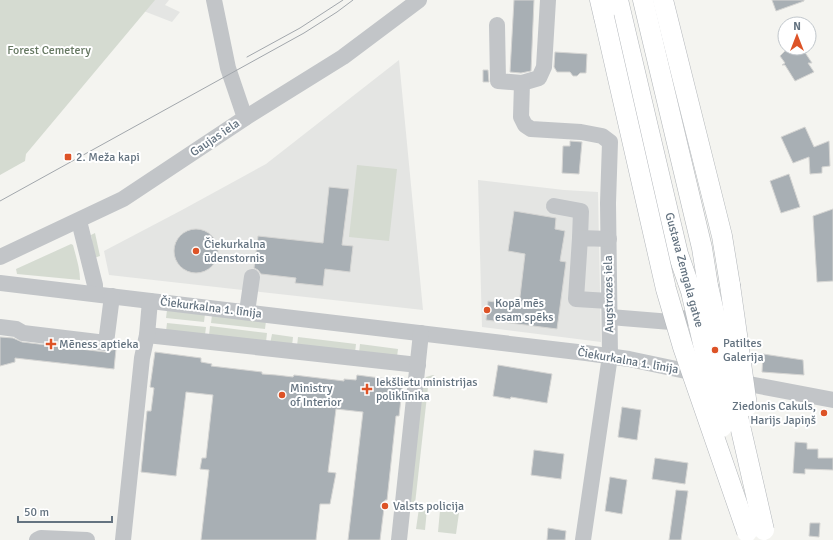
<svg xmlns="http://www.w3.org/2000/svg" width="833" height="540" font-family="Signika,sans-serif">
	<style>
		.built { fill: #e4e5e3 }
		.green { fill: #d5dbd1 }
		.building { fill: #a8afb4; stroke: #d5d5d3 }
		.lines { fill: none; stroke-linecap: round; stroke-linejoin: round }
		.major-casing { stroke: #b2b6ba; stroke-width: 21 }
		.minor { stroke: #c2c5c8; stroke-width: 16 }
		.major { stroke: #fff; stroke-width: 20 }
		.tram { stroke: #a2a7ac; stroke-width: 1 }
		.major-bridge-casing { stroke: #b2b6ba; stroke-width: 21; stroke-linecap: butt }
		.major-bridge { stroke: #fff; stroke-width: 20 }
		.poi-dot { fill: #dd5327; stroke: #fff; stroke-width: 1.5 }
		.labels { text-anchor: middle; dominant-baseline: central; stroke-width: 4; stroke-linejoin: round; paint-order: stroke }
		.park-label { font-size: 12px; fill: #667862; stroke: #fff }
		.street-label { font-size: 12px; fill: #647380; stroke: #fff }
		.poi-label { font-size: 12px; fill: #647380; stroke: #fff; text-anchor: start }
	</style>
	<rect width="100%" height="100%" fill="#f4f4f0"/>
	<g class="built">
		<path d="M149,0H169L165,5L180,12L172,22L141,10Z"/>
		<path d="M399,60L423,310L109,275L104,251L182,210L266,164Z"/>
		<path d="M478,180L564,190L598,192L601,342L482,327Z"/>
	</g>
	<g class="green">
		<path d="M0,0H155L26,154L25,161L0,175Z"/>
		<path d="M357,165L397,169L389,241L349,237Z"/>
		<path d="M95,233L100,256L94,258L91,235Z"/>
		<path d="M71,244L73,245C76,257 80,268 80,280L17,274L16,269Z"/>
		<path d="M167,310L205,314L204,322L166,318Z"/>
		<path d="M212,315L266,321L265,329L211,323Z"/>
		<path d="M167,323L206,327L205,335L166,331Z"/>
		<path d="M210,326L267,333L266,342L209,335Z"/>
		<path d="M272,334L293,337L292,346L270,344Z"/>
		<path d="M298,337L356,344L355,353L297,346Z"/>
		<path d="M360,344L398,349L397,357L359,353Z"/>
		<path d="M433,375L439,379L441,385L423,383L426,377Z"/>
		<path d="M422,387H428L415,504L409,503Z"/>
		<path d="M419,508L427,509L425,530L416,529Z"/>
		<path d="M440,510L459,513L456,534L438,532Z"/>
	</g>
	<g class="building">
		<path d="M514,0H534L531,71L521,73L510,72Z"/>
		<path d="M772,0H804V1L776,11Z"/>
		<path d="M788,48H799L802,53L804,51L812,63H808L814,72L795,81L785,65H782L785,63L780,56Z"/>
		<path d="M555,52L587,54L586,73H580L577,76H573L570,72H557L554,67Z"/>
		<path d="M483,70H488L489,82H483Z"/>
		<path d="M805,127L814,147L829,141L830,166L822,167V173L810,174L809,157L793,163L781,137Z"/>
		<path d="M570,141L582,142L579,174L562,173L563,146H570Z"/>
		<path d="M789,174L800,207L781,213L770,181Z"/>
		<path d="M329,187L349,189L342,245L353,246L350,272L325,269L323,286L295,283L296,278L261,274L258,270L254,268L258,236L323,243Z"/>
		<path d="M833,209V281L817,282L813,216Z"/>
		<path d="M514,211L556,218L555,229L565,231L560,261L566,262L557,329L486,320L488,301L519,305L525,254L508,251Z"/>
		<circle cx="196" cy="251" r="22"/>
		<path d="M0,337L13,338L22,342L105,352L116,349L114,369L15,358V362L0,366Z"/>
		<path d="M155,352L201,358V362L212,364L211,366L262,372V374L276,375L293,377L294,375L344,381V379L356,380L357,375L403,381L399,416H396L387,500H385L380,540H348L363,412L336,409L328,472L336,473L330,504H320L316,540H201L209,470L200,469L202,458H206L213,395L186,392L176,476L141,472L147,411H151L154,388L150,387Z"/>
		<path d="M763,354L803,360L804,375L762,372Z"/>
		<path d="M498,365L552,374L547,403L511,397L510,399L493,396Z"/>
		<path d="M622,407L641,410L637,440L618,437Z"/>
		<path d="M795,442L807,443V449H818V458H833V470L805,469V474L793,473Z"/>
		<path d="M534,450L564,454L561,479L531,475Z"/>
		<path d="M655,458L688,463L685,484L652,479Z"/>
		<path d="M610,477L627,480L622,514L605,511Z"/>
		<path d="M676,490L688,491L681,540H669Z"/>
		<path d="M810,523H820L819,537L809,536Z"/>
		<path d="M548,528L566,531L565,540H547Z"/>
	</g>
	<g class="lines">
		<g class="major-casing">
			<g id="major">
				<path d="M600,0L604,17"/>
				<path d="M618,0L678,254L691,291"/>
				<path d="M643,0L702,248L708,286"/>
				<path d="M663,0L722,236L730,285"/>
			</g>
		</g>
		<g class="minor">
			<path d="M214,0L228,68L245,118"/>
			<path d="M548,0L544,67L539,78L522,83L521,117L525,125L531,129L581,132L602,136L610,142L608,203L610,356L583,540"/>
			<path d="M497,25L498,81L522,83"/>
			<path d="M554,206L581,211L580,238"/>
			<path d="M79,221L95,285V294"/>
			<path d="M609,239L580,238L576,299L609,301"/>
			<path d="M0,257L123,199L245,118L343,57L419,0"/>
			<path d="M0,283L586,353L629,359L700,374"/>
			<path d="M247,312L252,277"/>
			<path d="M610,317L671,322L709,312"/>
			<path d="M0,327L16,329L23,333L106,343L112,296"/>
			<path d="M147,335L418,365"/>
			<path d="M733,381L833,400"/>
			<path d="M37,540L41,538L87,540"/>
			<path d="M123,540L142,358L147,335L150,301"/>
			<path d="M399,540L421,333"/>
		</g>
		<use href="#major" class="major"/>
		<g class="tram">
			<path d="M247,57L300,28L343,0"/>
			<path d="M0,201L304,33L337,12L353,0"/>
		</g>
		<g class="major-bridge-casing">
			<g id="major-bridge">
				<path d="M604,17L666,289L683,347L747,532"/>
				<path d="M730,285L747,406"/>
				<path d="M708,286L764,530"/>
				<path d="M691,291L722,427"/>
			</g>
		</g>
		<use href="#major-bridge" class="major-bridge"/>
	</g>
	<g class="poi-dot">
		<rect x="64" y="153" width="8" height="8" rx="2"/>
		<circle cx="196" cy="251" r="4"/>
		<circle cx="487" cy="310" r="4"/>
		<path d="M49 338h4v4h4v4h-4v4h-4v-4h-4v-4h4z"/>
		<circle cx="715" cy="350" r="4"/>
		<path d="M365 383h4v4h4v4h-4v4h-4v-4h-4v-4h4z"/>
		<circle cx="282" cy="395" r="4"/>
		<circle cx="824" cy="413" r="4"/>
		<circle cx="385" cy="506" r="4"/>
	</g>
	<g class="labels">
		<g class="park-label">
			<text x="49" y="50">Forest Cemetery</text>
		</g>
		<g class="street-label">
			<text transform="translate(215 138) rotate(-34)">Gaujas iela</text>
			<text transform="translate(684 270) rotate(75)">Gustava Zemgala gatve</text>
			<text transform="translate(609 294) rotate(-91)">Augstrozes iela</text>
			<text transform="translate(211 308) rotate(7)">Čiekurkalna 1. līnija</text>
			<text transform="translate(628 361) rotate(10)">Čiekurkalna 1. līnija</text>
		</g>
		<g class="poi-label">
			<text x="76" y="157">2. Meža kapi</text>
			<text x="204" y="244">Čiekurkalna<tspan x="204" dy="14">ūdenstornis</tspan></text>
			<text x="495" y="303">Kopā mēs<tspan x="495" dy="14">esam spēks</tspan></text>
			<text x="723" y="343">Patiltes<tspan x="723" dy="14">Galerija</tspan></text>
			<text x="59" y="344">Mēness aptieka</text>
			<text x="376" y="382">Iekšlietu ministrijas<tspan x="376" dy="14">poliklīnika</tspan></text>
			<text x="290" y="388">Ministry<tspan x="290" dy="14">of Interior</tspan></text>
			<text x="816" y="406" text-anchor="end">Ziedonis Cakuls,<tspan x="816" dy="14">Harijs Japiņš</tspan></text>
			<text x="393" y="506">Valsts policija</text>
		</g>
	</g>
	<g transform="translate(797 36)"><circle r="19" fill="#ffffff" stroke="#c1c7cc"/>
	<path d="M0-3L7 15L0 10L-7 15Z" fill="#dd5327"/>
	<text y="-6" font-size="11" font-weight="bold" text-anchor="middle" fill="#647380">N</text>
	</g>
	<path d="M18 516v6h94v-6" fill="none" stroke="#647380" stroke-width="2"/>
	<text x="24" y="516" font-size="12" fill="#647380" stroke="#ffffff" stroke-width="3" paint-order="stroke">50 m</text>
</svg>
